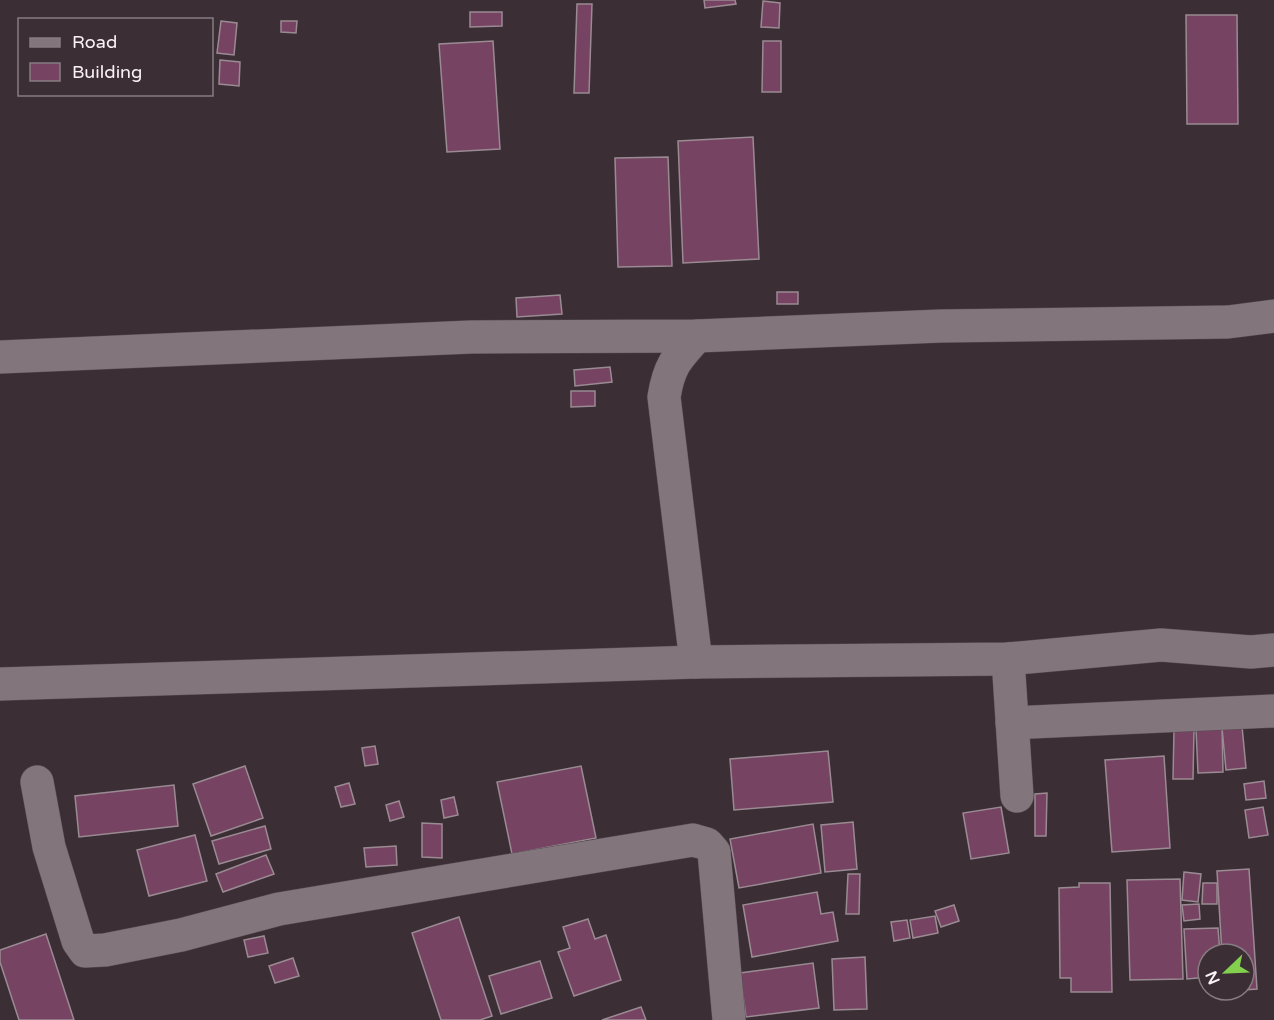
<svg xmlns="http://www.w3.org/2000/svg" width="1274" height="1020" font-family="'Varela Round',sans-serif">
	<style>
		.building { fill: #774362; stroke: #9a8b93; stroke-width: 1.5 }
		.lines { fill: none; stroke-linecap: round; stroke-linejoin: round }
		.minor-casing { stroke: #554b51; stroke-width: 34 }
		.minor { stroke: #83757c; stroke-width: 33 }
	</style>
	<rect width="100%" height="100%" fill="#3b2e35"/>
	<g class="building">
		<path d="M704,0H735L736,4L705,8Z"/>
		<path d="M763,1L780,3L779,28L761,27Z"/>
		<path d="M577,4H592L589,93H574Z"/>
		<path d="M470,12H502V26L470,27Z"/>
		<path d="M1186,15H1237L1238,124H1187Z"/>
		<path d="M221,21L237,23L234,55L217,53Z"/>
		<path d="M281,21H297L296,33L281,32Z"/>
		<path d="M493,41L500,149L447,152L439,44Z"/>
		<path d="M763,41H781V92H762Z"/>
		<path d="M220,60L240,62L239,86L219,84Z"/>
		<path d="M753,137L759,259L683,263L678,141Z"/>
		<path d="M668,157L672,266L618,267L615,158Z"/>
		<rect x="777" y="292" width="21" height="12"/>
		<path d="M560,295L562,314L517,317L516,298Z"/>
		<path d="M610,367L612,382L575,386L574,370Z"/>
		<path d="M571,391H595V406L571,407Z"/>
		<path d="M1242,726L1246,768L1226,770L1222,728Z"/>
		<path d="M1222,728L1223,772L1198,773L1196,729Z"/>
		<path d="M1174,730H1194L1193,779H1173Z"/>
		<path d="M375,746L378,764L365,766L362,748Z"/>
		<path d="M828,751L833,802L734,810L730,759Z"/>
		<path d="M1164,756L1170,848L1112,852L1105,760Z"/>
		<path d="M245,766L263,818L211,836L193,784Z"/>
		<path d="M581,766L596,838L512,854L497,782Z"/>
		<path d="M1264,781L1266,798L1246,800L1244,784Z"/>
		<path d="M349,783L355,804L341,807L335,787Z"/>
		<path d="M174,785L178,826L79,837L75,796Z"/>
		<path d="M1047,793L1046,836H1035V794Z"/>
		<path d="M454,797L458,815L444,818L441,800Z"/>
		<path d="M399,801L404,817L390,821L386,805Z"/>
		<path d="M1001,807L1009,853L971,859L963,813Z"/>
		<path d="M1263,807L1268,835L1249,838L1245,810Z"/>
		<path d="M853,822L857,869L825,872L821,825Z"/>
		<path d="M422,823L442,824V858L422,857Z"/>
		<path d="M813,824L821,873L739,888L730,839Z"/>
		<path d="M265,826L271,849L219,864L212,841Z"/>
		<path d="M195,835L207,881L149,896L137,850Z"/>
		<path d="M396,846L397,865L366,867L364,848Z"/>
		<path d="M266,855L274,874L223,892L216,874Z"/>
		<path d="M1249,869L1257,989L1244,990V954H1222L1217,871Z"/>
		<path d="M1184,872L1201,874L1198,902L1182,900Z"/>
		<path d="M848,874H860L859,914H846Z"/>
		<path d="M1180,879L1183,979L1130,980L1127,880Z"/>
		<path d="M1079,883H1110L1112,992H1071V978H1060L1059,888L1079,887Z"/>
		<path d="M1203,883H1217V904H1202Z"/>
		<path d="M817,892L821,914L833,912L838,941L752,957L743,905Z"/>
		<path d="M1199,904L1200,919L1184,921L1182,905Z"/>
		<path d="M954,905L959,921L941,927L935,911Z"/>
		<path d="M935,916L938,933L913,938L910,920Z"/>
		<path d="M459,917L492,1016L480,1020H441L412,933Z"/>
		<path d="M588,919L595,939L606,935L621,980L574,996L558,952L570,948L563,927Z"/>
		<path d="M907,920L910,938L894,941L891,922Z"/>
		<path d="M1218,928L1220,954H1208V977L1187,979L1184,929Z"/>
		<path d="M46,934L74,1020H19L0,962V950Z"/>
		<path d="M264,936L268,953L248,957L244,940Z"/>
		<path d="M865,957L867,1009L834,1010L832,959Z"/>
		<path d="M293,958L299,976L275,983L269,966Z"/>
		<path d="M540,961L552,998L501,1014L489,976Z"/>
		<path d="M813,963L819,1008L746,1017L740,973Z"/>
		<path d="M641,1007L646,1020H602Z"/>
	</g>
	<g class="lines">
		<g class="minor-casing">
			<g id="minor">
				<path d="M0,357L471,337L697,336L941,326L1228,322L1274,316"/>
				<path d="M1008,659L1017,796"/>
				<path d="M696,662L664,397C669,366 676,359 697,336"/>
				<path d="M0,684L696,662L1008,659L1161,645L1251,652L1274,650"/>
				<path d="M1012,723L1274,711"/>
				<path d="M37,782L49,847L78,941L85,951L105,950L181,935L279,909L693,840L707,844L714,852L729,1020"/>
			</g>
		</g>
		<use href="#minor" class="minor"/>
	</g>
	<rect x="18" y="18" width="195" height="78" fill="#3b2e35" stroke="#877c82" stroke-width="1.5"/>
	<rect x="30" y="38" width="30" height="9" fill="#83757c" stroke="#877c82" stroke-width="1.5"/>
	<text x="72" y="48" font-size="18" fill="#faf2f6">Road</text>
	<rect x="30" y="63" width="30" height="18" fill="#774362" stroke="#877c82" stroke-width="1.5"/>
	<text x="72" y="78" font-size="18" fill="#faf2f6">Building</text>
	<g transform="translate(1226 972) rotate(247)"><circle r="28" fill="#3b2e35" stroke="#877c82" stroke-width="1.5"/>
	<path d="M0-4.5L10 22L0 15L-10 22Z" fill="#83d04e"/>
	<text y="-9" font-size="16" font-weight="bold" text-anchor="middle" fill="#faf2f6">N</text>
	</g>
</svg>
